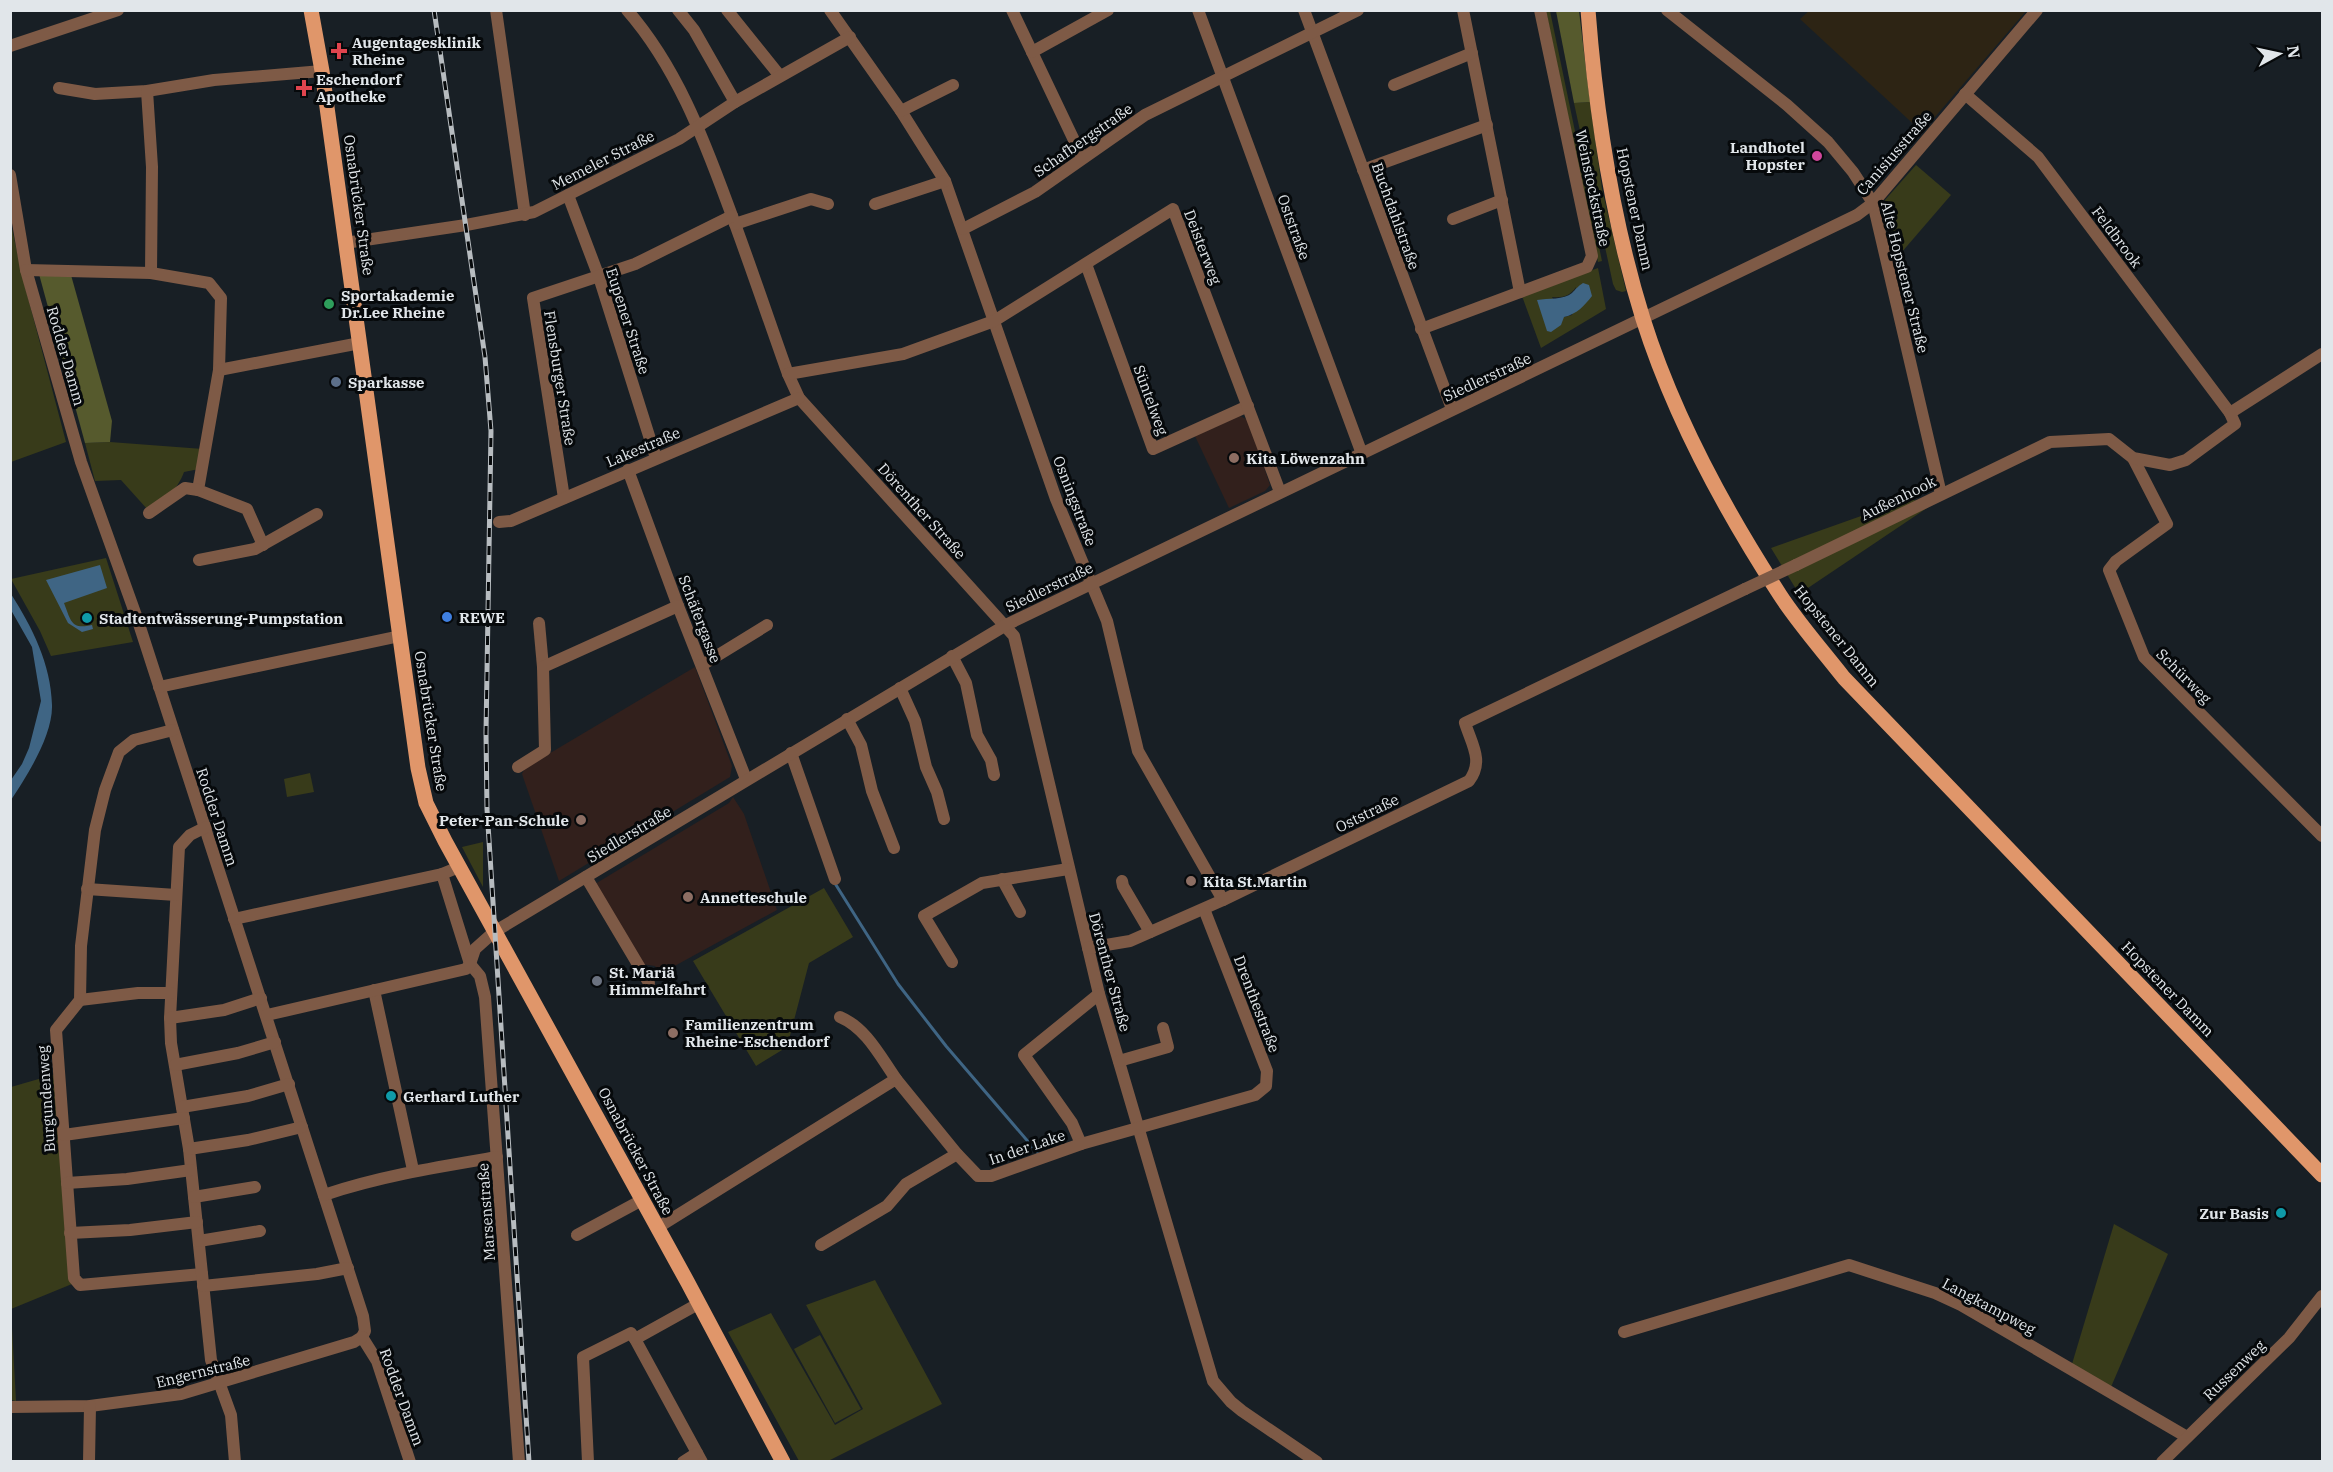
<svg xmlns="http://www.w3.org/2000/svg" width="2333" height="1472" font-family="'IBM Plex Serif',serif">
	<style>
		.industrial { fill: #2d2414 }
		.education { fill: #32201c }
		.green { fill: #383b1a; fill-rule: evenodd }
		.forest { fill: #565a2d }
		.water { fill: #3f6584 }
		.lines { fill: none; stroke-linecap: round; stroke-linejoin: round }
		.stream { stroke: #3f6584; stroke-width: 3 }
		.minor { stroke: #7e5a46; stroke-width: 12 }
		.major { stroke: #e0966a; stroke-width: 15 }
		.rail-casing { stroke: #b7bcc0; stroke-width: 5 }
		.rail { stroke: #06090b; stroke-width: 3; stroke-dasharray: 9; stroke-linecap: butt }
		.minor-bridge { stroke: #7e5a46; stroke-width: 12 }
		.health-dot { fill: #e0444e; stroke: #06090b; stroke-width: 2 }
		.hotel-dot { fill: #d1479c; stroke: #06090b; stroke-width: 2 }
		.leisure-dot { fill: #2e9e5b; stroke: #06090b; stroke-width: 2 }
		.service-dot { fill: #5c6f8a; stroke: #06090b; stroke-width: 2 }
		.education-dot { fill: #8d6e63; stroke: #06090b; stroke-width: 2 }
		.shop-dot { fill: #3f7fe0; stroke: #06090b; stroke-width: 2 }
		.culture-dot { fill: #0f9aa8; stroke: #06090b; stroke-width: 2 }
		.worship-dot { fill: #6b7280; stroke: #06090b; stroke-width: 2 }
		.labels { text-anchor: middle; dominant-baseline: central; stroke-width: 6; stroke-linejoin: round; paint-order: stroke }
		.poi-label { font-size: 15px; font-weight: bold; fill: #e1e6ea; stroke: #06090b; text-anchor: start }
		.street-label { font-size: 15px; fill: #e1e6ea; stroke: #06090b }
	</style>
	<rect width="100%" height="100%" fill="#181f25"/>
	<path class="industrial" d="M1810,10H2026V11L1922,132L1800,19Z"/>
	<g class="education">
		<path d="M1240,416L1248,420L1270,485L1265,491L1229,508L1195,436Z"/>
		<path d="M695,667L732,766L730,777L559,881L522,774L525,768Z"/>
		<path d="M733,797L744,814L777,910L660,974L655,966L642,964L595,884L729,803Z"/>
	</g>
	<g class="green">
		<path d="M1546,11H1550L1602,261L1598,262Z"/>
		<path d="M1590,102L1602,189L1626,291L1622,292L1616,290L1613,284L1574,103Z"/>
		<path d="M1916,165L1951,195L1895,260L1883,210L1885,200Z"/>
		<path d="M10,219L22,275L66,442L11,462Z"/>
		<path d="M1598,268L1606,309L1541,348L1522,296ZM1576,287L1572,315L1564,317L1552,297C1563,298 1570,296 1576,287Z"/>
		<path d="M110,442L203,449L199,469L184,472C177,491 165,499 148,510L121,480L95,481L85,443Z"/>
		<path d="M1909,499L1933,504L1799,594L1771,548Z"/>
		<path d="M106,558L133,642L51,656L40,631L11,579Z"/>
		<path d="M310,773L314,792L287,797L284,779Z"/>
		<path d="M483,842V887L462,847Z"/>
		<path d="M824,888L853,937L809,963L787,1047L756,1066L693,961Z"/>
		<path d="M56,1074L72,1284L11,1309L16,1401L11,1400V1087Z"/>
		<path d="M2114,1224L2168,1254L2111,1387L2072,1364Z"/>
		<path d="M875,1280L942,1404L828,1461H799L728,1332L771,1313L835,1425L863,1409L806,1305Z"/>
		<path d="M820,1335L861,1409L835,1423L794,1349Z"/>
	</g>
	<g class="forest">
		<path d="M1556,11H1579L1590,102L1574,103Z"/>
		<path d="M39,274L71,275L112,421L110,442L85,443Z"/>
	</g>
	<g class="water">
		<path d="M1583,283L1589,285L1592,296C1584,306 1577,314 1564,317L1561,325L1551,332L1547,331L1537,300C1548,298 1564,300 1572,293C1576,289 1578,286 1583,283Z"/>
		<path d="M100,565L107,588L64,603C71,621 71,630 92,625L93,629L82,632L68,623L46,580Z"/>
		<path d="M11,594C32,627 51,664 52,705C53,735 27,776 11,800V780L22,764L29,748L41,701L32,647L11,610Z"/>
	</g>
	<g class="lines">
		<path class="stream" d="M836,885L898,984L946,1046L1037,1152"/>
		<g class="minor">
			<path d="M496,10L525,215"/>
			<path d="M627,10C676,66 703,137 728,205C749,261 768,318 788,374L799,398L1014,636L1099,994L1213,1381L1231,1402L1242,1411L1317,1462"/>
			<path d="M678,10L694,30L735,102"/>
			<path d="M727,10L780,76"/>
			<path d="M830,10L901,111L945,181L1056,499L1107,621L1138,751L1223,900"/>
			<path d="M1012,10L1082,157"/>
			<path d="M1198,10L1362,454"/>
			<path d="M1304,10L1452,409"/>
			<path d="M1463,10L1520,292"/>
			<path d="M1667,10L1787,105L1828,142L1853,172L1873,203L1941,494"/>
			<path d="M10,46L118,10"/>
			<path d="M1032,52L1108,10"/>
			<path d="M1394,85L1472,53"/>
			<path d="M59,88L95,94L147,91L214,80L322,71"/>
			<path d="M147,91L152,167L151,273"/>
			<path d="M1965,94L2038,157L2230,413"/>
			<path d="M901,111L953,85"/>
			<path d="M1363,170L1487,125"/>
			<path d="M10,175L26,270L81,462L138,621L363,1316L365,1331L362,1337"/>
			<path d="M568,195L599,277L656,458"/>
			<path d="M875,204L945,181"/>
			<path d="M1453,219L1502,200"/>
			<path d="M735,224L811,199L828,204"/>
			<path d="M963,229L1035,192L1145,115L1358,10"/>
			<path d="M345,243L466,225L534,212L679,139L735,102L850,37"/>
			<path d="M1086,264L1153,449L1248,406"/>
			<path d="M26,270L151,273L209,283L221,298L219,370L198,490L247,509L263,545"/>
			<path d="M1421,329L1587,267L1592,256L1540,10"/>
			<path d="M219,370L360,343"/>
			<path d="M788,374L903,354L994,321L1173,209L1280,492"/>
			<path d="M2133,458L2167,524L2116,561L2109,570L2144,657L2322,836"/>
			<path d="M628,470L678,606L746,779"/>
			<path d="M564,498L533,298L635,264L732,216"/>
			<path d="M149,513L185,488L198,490"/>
			<path d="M499,522L511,521L799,398"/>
			<path d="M199,560L255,549L317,514"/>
			<path d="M1796,565L2050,442L2109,439L2133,458L2170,465L2186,460L2235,424L2230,413L2322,354"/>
			<path d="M539,623L543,667"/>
			<path d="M952,656L966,683L977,735L991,760L994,775"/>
			<path d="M702,665L767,625"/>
			<path d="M159,687L400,636"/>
			<path d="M900,688L915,721L926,767L937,792L944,819"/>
			<path d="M847,719L861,745L872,791L894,848"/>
			<path d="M173,730L134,740L119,752L105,790L95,830L81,946L80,1000L56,1030L74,1278L80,1285L202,1274"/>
			<path d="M791,753L835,879"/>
			<path d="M518,767L545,750L543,667L678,606"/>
			<path d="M206,827L190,835L179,847L170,1018L171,1043L189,1149L211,1360L231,1415L235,1462"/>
			<path d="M442,874L470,964L480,976L485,997L519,1462"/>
			<path d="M586,877L649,983"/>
			<path d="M1002,879L1020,912"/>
			<path d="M1122,881L1123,886L1150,932"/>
			<path d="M87,889L176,895"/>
			<path d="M234,919L442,874L459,867"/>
			<path d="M1088,948L1130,941L1223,900L1469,781C1484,761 1472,745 1465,723L1745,589"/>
			<path d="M952,962L924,916L982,883L1068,869"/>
			<path d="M374,990L413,1170"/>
			<path d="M80,1000L138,993H171"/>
			<path d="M267,1015L466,969L470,964L475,949L494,932L1006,625L1857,215L1873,203L2037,10"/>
			<path d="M840,1017C866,1028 880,1056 896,1079"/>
			<path d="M170,1018L224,1010L261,998"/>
			<path d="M1119,1061L1168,1047L1163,1028"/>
			<path d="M175,1065L238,1053L275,1042"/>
			<path d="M182,1107L248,1096L289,1084"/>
			<path d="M64,1135L184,1118"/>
			<path d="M1081,1144L1072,1123L1024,1055L1099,994"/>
			<path d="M189,1149L248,1140L302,1127"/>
			<path d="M67,1183L127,1179L191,1170"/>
			<path d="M324,1195C381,1176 438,1167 497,1157"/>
			<path d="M194,1197L255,1187"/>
			<path d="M657,1228L896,1079L957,1154L978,1176H991L1081,1144L1255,1095L1266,1086L1267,1071L1204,909"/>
			<path d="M70,1233L130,1230L197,1222"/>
			<path d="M577,1235L642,1200"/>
			<path d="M199,1241L260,1231"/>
			<path d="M821,1245L887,1206L906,1184L957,1154"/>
			<path d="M203,1286L317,1274L348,1268"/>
			<path d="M1624,1332L1849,1265L1935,1293L1961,1305L2187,1437"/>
			<path d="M362,1337L377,1361L410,1462"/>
			<path d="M635,1339L702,1462"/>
			<path d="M10,1407L90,1406L181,1394L354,1342L362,1337"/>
			<path d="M89,1462L90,1406"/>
			<path d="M588,1462L583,1357L631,1333L635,1339L698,1304"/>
			<path d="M683,1462L697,1453"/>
			<path d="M2162,1462L2289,1338L2322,1296"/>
		</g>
		<g class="major">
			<path d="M311,10L322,71L418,768L426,803L445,841L688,1283L783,1462"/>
			<path d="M1588,10C1596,115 1612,219 1643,319C1674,417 1724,509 1780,595C1799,624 1823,651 1844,678L2322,1175"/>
		</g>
		<g class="rail-casing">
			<path id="rail" d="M434,10L485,357L491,431L486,733L487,809L529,1462"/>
		</g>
		<use href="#rail" class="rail"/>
		<path class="minor-bridge" d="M1745,589L1796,565"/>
	</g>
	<g class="health-dot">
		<path d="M336 42h6v6h6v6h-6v6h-6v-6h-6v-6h6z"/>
		<path d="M301 79h6v6h6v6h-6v6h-6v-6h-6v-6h6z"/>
	</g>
	<circle class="hotel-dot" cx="1817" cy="156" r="6"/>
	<circle class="leisure-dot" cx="329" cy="304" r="6"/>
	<circle class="service-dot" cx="336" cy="382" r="6"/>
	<g class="education-dot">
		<circle cx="1234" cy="458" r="6"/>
		<circle cx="581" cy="820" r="6"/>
		<circle cx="1191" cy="881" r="6"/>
		<circle cx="688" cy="897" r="6"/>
		<circle cx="673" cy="1033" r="6"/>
	</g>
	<circle class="shop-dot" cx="447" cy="617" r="6"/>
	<g class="culture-dot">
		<circle cx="87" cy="618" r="6"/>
		<circle cx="391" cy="1096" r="6"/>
		<circle cx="2281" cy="1213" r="6"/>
	</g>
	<circle class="worship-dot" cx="597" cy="981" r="6"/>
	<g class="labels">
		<g class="poi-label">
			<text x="352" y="42">Augentagesklinik<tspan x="352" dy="17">Rheine</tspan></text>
			<text x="316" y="79">Eschendorf<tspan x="316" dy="17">Apotheke</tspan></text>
			<text x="1805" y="147" text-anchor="end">Landhotel<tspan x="1805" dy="17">Hopster</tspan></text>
			<text x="341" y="295">Sportakademie<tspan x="341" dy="17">Dr.Lee Rheine</tspan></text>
			<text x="348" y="382">Sparkasse</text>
			<text x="1246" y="458">Kita Löwenzahn</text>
			<text x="459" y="617">REWE</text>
			<text x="99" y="618">Stadtentwässerung-Pumpstation</text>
			<text x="569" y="820" text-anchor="end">Peter-Pan-Schule</text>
			<text x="1203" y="881">Kita St.Martin</text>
			<text x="700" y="897">Annetteschule</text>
			<text x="609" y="972">St. Mariä<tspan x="609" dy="17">Himmelfahrt</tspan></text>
			<text x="685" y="1024">Familienzentrum<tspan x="685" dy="17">Rheine-Eschendorf</tspan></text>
			<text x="403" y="1096">Gerhard Luther</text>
			<text x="2269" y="1213" text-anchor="end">Zur Basis</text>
		</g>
		<g class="street-label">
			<text transform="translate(1083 140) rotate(-35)">Schafbergstraße</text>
			<text transform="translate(1894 153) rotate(-49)">Canisiusstraße</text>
			<text transform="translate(603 160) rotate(-27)">Memeler Straße</text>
			<text transform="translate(1593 188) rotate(78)">Weinstockstraße</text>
			<text transform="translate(359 205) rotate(82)">Osnabrücker Straße</text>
			<text transform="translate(1635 209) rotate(78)">Hopstener Damm</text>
			<text transform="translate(1396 216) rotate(70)">Buchdahlstraße</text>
			<text transform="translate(1294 227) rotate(70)">Oststraße</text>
			<text transform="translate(2117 237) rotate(53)">Feldbrook</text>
			<text transform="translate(1203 247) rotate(69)">Deisterweg</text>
			<text transform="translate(1905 277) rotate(76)">Alte Hopstener Straße</text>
			<text transform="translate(628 321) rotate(72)">Eupener Straße</text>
			<text transform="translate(66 356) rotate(74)">Rodder Damm</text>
			<text transform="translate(1487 377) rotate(-25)">Siedlerstraße</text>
			<text transform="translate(560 378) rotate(81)">Flensburger Straße</text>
			<text transform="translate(1151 400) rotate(70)">Süntelweg</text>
			<text transform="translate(643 447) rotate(-23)">Lakestraße</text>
			<text transform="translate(1898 498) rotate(-26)">Außenhook</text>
			<text transform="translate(1075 501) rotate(69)">Osningstraße</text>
			<text transform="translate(922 511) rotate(48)">Dörenther Straße</text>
			<text transform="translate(1049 587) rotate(-26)">Siedlerstraße</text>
			<text transform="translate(700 619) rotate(69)">Schäfergasse</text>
			<text transform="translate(1837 636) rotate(51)">Hopstener Damm</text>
			<text transform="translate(2184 676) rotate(45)">Schürweg</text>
			<text transform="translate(431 721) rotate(81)">Osnabrücker Straße</text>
			<text transform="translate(1367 813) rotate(-26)">Oststraße</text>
			<text transform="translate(217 817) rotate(72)">Rodder Damm</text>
			<text transform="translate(629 834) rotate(-31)">Siedlerstraße</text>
			<text transform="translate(1110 972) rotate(75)">Dörenther Straße</text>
			<text transform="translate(2168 989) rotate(46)">Hopstener Damm</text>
			<text transform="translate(1257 1004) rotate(69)">Drenthestraße</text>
			<text transform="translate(46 1099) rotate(-94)">Burgundenweg</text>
			<text transform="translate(1027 1147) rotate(-19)">In der Lake</text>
			<text transform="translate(636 1151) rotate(62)">Osnabrücker Straße</text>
			<text transform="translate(486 1212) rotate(-94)">Marsenstraße</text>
			<text transform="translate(1989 1306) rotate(28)">Langkampweg</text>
			<text transform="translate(2234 1370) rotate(-44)">Russenweg</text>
			<text transform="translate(203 1371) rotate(-14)">Engernstraße</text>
			<text transform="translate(402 1397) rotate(70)">Rodder Damm</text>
		</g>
	</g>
	<rect width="2333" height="1472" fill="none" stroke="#e1e6ea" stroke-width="24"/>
	<g transform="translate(2279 54) rotate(82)" stroke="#06090b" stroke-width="4.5" paint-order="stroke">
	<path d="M0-4.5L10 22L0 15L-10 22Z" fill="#e1e6ea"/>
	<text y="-9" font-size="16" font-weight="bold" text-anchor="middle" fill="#e1e6ea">N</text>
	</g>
</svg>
